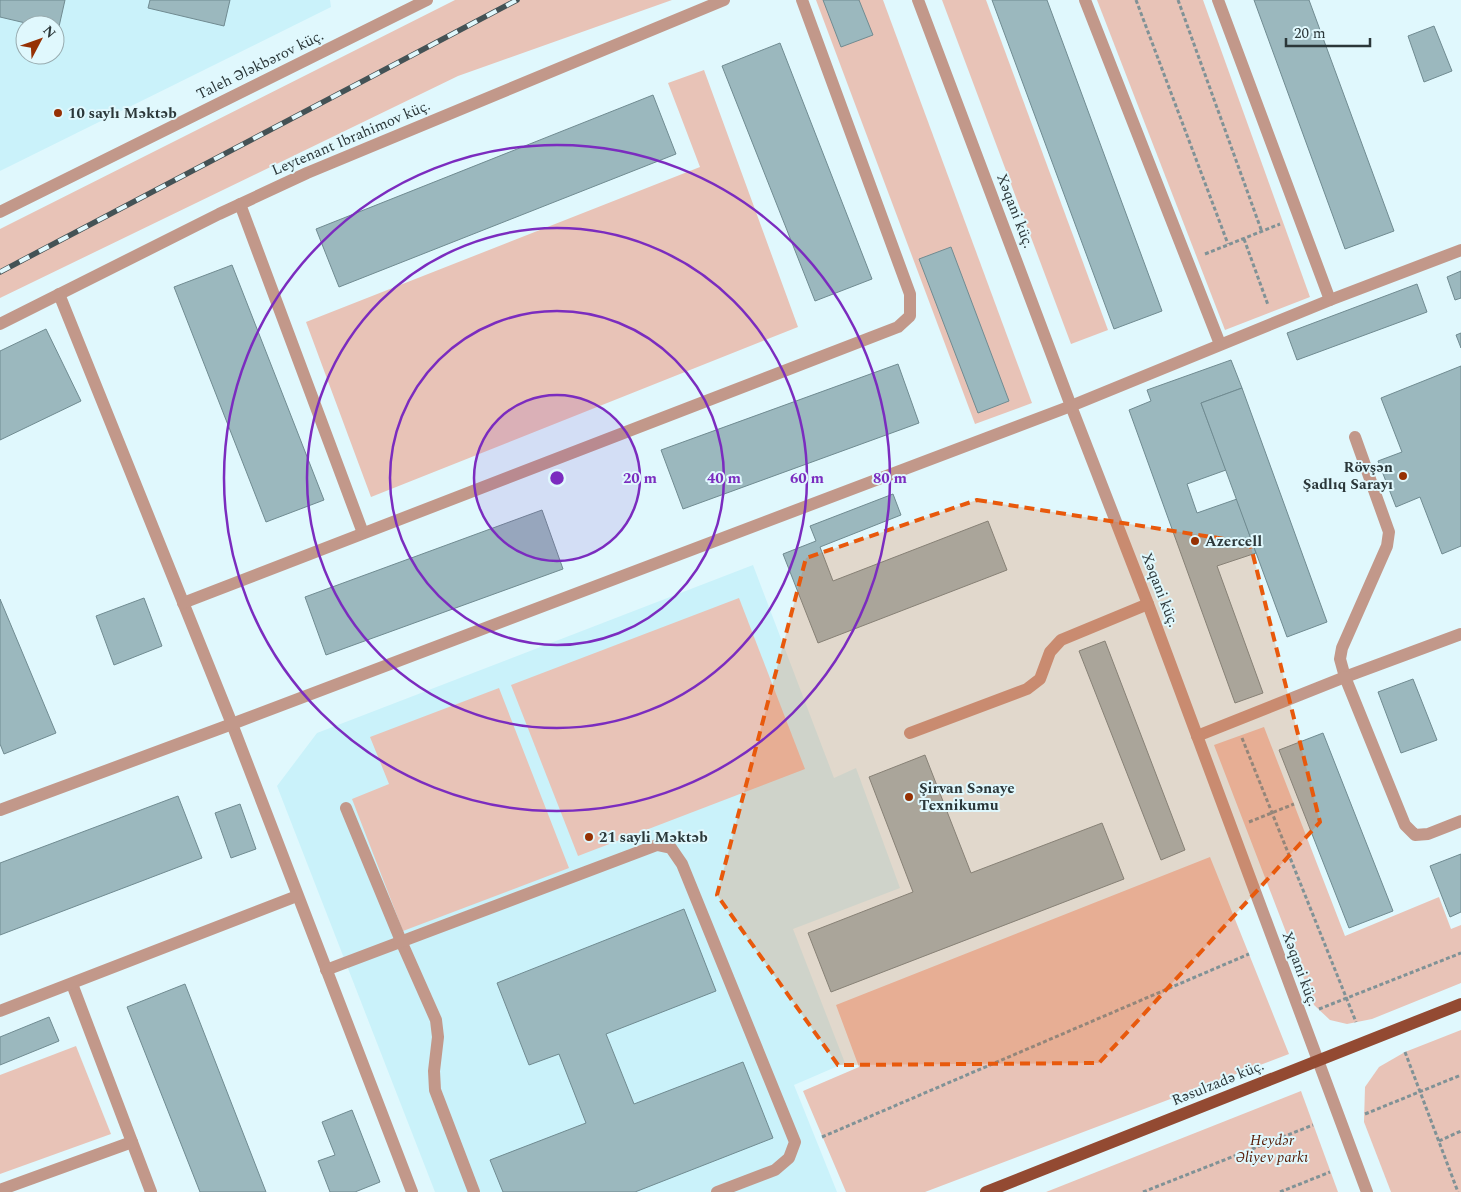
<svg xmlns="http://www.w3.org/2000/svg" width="1461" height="1192" font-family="Spectral,serif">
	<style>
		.built { fill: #caf2fa; fill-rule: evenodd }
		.green { fill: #e8c3b7 }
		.building { fill: #9bb8be; stroke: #708b91 }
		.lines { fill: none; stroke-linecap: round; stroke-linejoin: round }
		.path { stroke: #809296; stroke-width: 3; stroke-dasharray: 4 2.5; stroke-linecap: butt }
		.minor { stroke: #c2988a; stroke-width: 12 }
		.major { stroke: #934a32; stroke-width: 12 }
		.rail-casing { stroke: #445255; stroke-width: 5.5 }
		.rail { stroke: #e0f8fd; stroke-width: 4; stroke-dasharray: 11; stroke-linecap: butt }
		.marked { fill: #e8590c; fill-opacity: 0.2; stroke: #e8590c; stroke-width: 4; stroke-dasharray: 10 6; stroke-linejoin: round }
		.ring { fill: none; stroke: #7b2cbf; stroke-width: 2.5 }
		.poi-dot { fill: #963104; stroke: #e0f8fd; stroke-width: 2 }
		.labels { text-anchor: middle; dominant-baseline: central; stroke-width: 4; stroke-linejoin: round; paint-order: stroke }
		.street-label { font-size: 15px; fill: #2b3739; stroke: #e0f8fd }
		.poi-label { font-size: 15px; font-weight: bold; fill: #2b3739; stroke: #e0f8fd; text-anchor: start }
		.park-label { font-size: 15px; font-style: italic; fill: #551a04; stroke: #e0f8fd }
		.centre { fill: #7b2cbf; stroke: #e0f8fd; stroke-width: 2.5 }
		.ring-label { font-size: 15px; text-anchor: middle; font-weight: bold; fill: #7b2cbf; stroke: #e0f8fd; stroke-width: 4; stroke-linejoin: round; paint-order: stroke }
	</style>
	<rect width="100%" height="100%" fill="#e0f8fd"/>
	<g class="built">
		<path d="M0,0H330L331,7L0,171ZM25,25H55V55H25Z"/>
		<path d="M753,565L834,778L856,768L900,888L793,929L845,1063L794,1085L837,1192H435L277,786L317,733Z"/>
	</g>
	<g class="green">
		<path d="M455,0H672L458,76L0,298V229Z"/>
		<path d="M816,0H883L1032,403L975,424Z"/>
		<path d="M942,0H986L1108,330L1071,344Z"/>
		<path d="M1097,0H1203L1310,297L1225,330Z"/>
		<path d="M704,70L798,327L371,497L306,322L700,167L668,83Z"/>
		<path d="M739,598L805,769L578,856L511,685Z"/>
		<path d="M499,688L569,868L403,931L352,799L389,784L370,737Z"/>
		<path d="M1264,727L1345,936L1439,897L1451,929L1461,925V983L1372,1019L1347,1024L1330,1020L1314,1005L1214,745Z"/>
		<path d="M1210,857L1289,1054L925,1192H846L803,1091L859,1067L836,1005Z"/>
		<path d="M1461,1030V1192H1391L1364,1122L1365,1087L1379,1067L1405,1052Z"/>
		<path d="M76,1046L111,1134L0,1174V1075Z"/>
		<path d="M1301,1091L1338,1192H1046Z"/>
	</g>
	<g class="building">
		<path d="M0,0H65L58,31L55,30V25H34L0,17Z"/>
		<path d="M150,0H230L224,26L148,8Z"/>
		<path d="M823,0H859L873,35L841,47Z"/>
		<path d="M992,0H1047L1162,311L1114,329Z"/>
		<path d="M1254,0H1309L1394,231L1345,249Z"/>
		<path d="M1434,26L1452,71L1424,82L1408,36Z"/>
		<path d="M780,43L872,279L815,301L722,66Z"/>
		<path d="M653,95L676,154L339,287L316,229Z"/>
		<path d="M951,247L1009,401L978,413L919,259Z"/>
		<path d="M232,265L324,500L266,522L174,287Z"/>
		<path d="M1461,271V298L1455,300L1447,277Z"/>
		<path d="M1417,284L1427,312L1297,360L1287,333Z"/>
		<path d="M46,329L81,401L0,440V351Z"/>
		<path d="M1461,333V348L1456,335Z"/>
		<path d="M1231,360L1242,388L1201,403L1226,470L1187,484L1197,513L1237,499L1256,553L1217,566L1263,693L1235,703L1129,410L1151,401L1147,390Z"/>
		<path d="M898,364L919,423L683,509L661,450Z"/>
		<path d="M1461,366V546L1442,554L1420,497L1396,507L1378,461L1402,452L1381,398Z"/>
		<path d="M1242,388L1327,622L1287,637L1201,403Z"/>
		<path d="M893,494L901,515L820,547L833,581L988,521L1007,570L818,643L783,554L816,541L810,526Z"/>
		<path d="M542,510L563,569L326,655L305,597Z"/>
		<path d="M144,598L162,646L114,665L96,616Z"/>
		<path d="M0,599L56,733L4,754L0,744Z"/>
		<path d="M1105,641L1185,850L1161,860L1079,651Z"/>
		<path d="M1413,679L1437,740L1401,753L1378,692Z"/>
		<path d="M1323,733L1393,911L1349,928L1279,750Z"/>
		<path d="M925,755L971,873L1102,823L1124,879L831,992L808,933L913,892L869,777Z"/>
		<path d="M178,796L202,858L0,935V863Z"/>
		<path d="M240,804L256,849L231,858L215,813Z"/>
		<path d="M1461,854V912L1450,917L1430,866Z"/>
		<path d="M684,909L716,991L606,1034L634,1104L743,1062L773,1138L635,1192H503L490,1160L586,1123L559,1054L529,1065L497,983Z"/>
		<path d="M185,984L266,1192H200L127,1007Z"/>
		<path d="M49,1017L59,1041L0,1065V1037Z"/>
		<path d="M352,1110L380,1182L355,1192H330L318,1161L335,1155L322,1122Z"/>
	</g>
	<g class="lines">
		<g class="path">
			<path d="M1136,0L1228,244"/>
			<path d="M1178,0L1262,232"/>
			<path d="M1244,239L1268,305"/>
			<path d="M1205,254L1280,224"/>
			<path d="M1242,738L1356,1022"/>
			<path d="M1249,822L1294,804"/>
			<path d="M1319,1009L1461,953"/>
			<path d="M1405,1052L1458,1192"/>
			<path d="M1365,1114L1461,1075"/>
			<path d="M822,1137L1249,954"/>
			<path d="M1439,1141L1461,1131"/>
			<path d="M1143,1192L1313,1125"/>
			<path d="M1280,1192L1330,1172"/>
		</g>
		<g class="minor">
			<path d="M918,0L1071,406L1148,604L1367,1192"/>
			<path d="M1085,0L1220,344"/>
			<path d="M1218,0L1330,300"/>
			<path d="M240,204L363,533"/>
			<path d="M0,212L427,0"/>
			<path d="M59,294L232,724L412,1192"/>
			<path d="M0,324L219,214L307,173L724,0"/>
			<path d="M1355,437L1389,532L1387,546L1342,648L1340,659L1345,677L1461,634"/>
			<path d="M183,603L898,327L910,316V294L802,0"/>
			<path d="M910,733L1027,689L1040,679L1050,652L1061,640L1148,604"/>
			<path d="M1197,736L1345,677L1405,825L1415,835L1428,834L1461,821"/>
			<path d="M346,808L401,941L436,1020L438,1037L434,1071L435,1090L474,1192"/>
			<path d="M0,810L232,724L1071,406L1330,300L1461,250"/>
			<path d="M326,970L657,845L671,848L682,864L795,1142L789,1158L775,1170L717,1192"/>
			<path d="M72,984L151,1192"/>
			<path d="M0,1011L297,896"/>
			<path d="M0,1190L132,1142"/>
		</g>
		<path class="major" d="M986,1192L1461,1004"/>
		<g class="rail-casing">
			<path id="rail" d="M0,272L517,0"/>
		</g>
		<use href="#rail" class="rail"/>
	</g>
	<path class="marked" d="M977,500L1250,543L1320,822L1099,1063L838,1065L717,895L806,558Z"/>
	<circle cx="557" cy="478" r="83" fill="#7b2cbf" fill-opacity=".12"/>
	<g class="ring">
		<circle cx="557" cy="478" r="83"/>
		<circle cx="557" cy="478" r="167"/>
		<circle cx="557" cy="478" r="250"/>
		<circle cx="557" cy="478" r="333"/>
	</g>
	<g class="poi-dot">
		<circle cx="58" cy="113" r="5"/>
		<circle cx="1403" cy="476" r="5"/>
		<circle cx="1195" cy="541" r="5"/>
		<circle cx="909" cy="797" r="5"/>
		<circle cx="589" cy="837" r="5"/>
	</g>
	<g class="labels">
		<g class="street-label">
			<text transform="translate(260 65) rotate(-26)">Taleh Ələkbərov küç.</text>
			<text transform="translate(351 138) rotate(-23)">Leytenant Ibrahimov küç.</text>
			<text transform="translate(1015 211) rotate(69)">Xəqani küç.</text>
			<text transform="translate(1160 590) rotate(69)">Xəqani küç.</text>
			<text transform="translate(1300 969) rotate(70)">Xəqani küç.</text>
			<text transform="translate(1218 1083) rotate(-22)">Rəsulzadə küç.</text>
		</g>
		<g class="poi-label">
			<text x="68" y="113">10 saylı Məktəb</text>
			<text x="1393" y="467" text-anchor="end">Rövşən<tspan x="1393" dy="17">Şadlıq Sarayı</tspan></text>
			<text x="1205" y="541">Azercell</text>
			<text x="919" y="788">Şirvan Sənaye<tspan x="919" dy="17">Texnikumu</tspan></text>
			<text x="599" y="837">21 sayli Məktəb</text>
		</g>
		<g class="park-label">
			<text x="1272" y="1140">Heydər<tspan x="1272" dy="17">Əliyev parkı</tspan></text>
		</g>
	</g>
	<circle cx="557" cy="478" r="8" class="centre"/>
	<g class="ring-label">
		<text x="640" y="483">20 m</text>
		<text x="724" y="483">40 m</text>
		<text x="807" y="483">60 m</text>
		<text x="890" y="483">80 m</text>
	</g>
	<g transform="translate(40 40) rotate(49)"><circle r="24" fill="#e0f8fd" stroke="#98abaf"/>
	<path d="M0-4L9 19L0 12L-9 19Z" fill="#963104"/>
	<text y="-8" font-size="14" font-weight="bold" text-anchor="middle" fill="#2b3739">N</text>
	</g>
	<path d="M1286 38v8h84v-8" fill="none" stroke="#2b3739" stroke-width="2.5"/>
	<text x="1294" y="38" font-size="15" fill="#2b3739" stroke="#e0f8fd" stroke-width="4" paint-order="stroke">20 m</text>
</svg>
